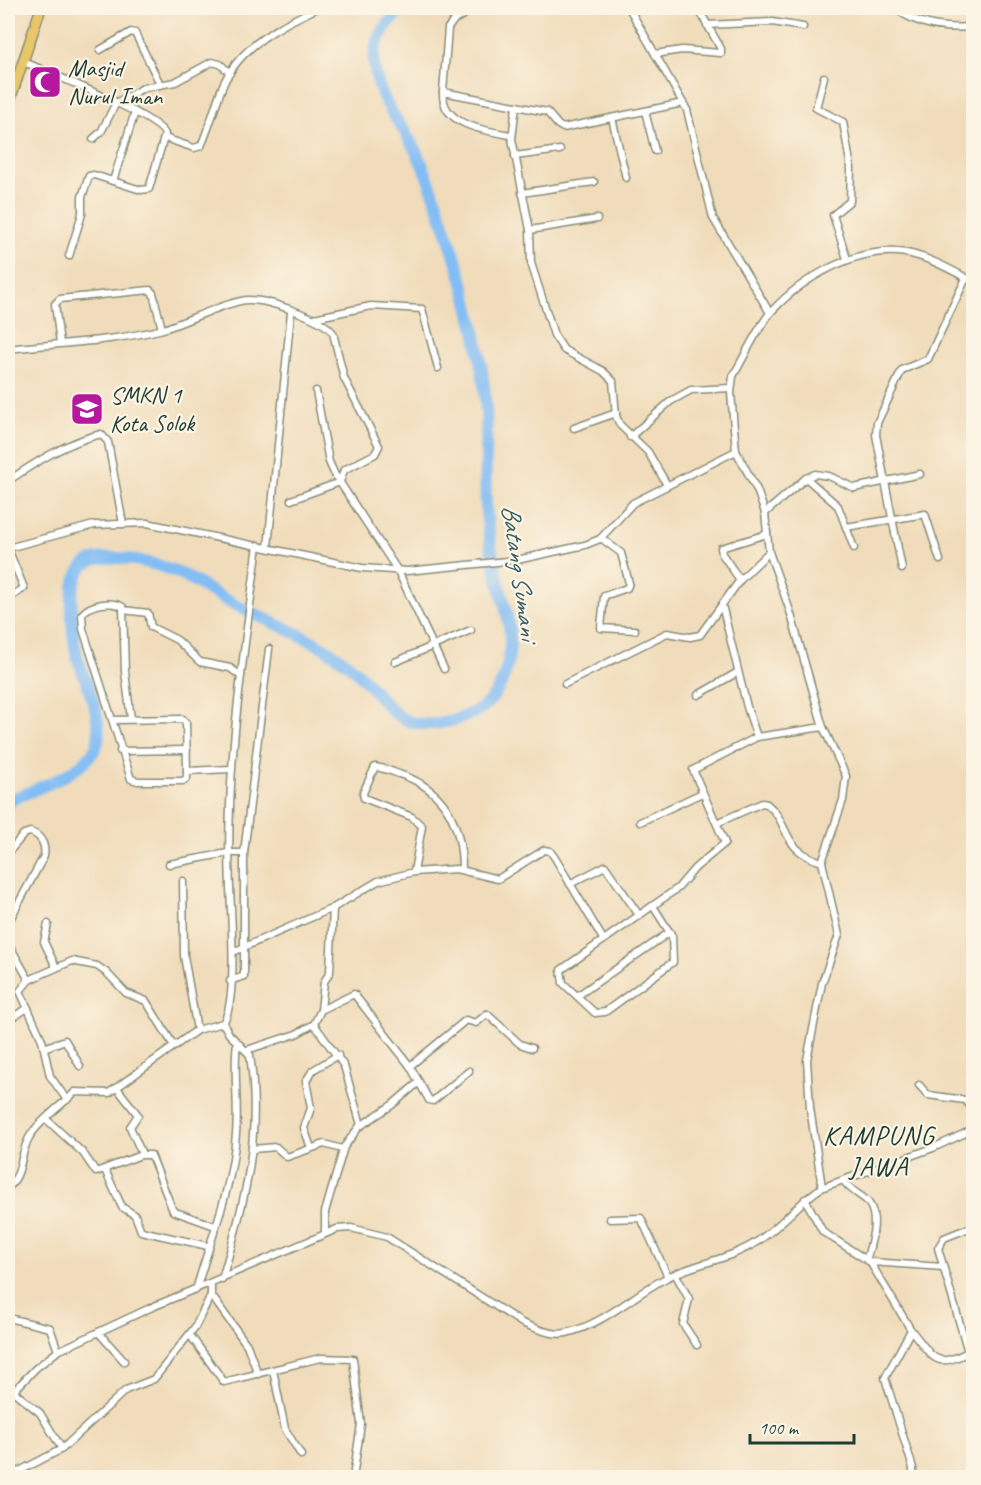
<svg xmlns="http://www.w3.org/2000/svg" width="981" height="1485" font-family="Caveat,sans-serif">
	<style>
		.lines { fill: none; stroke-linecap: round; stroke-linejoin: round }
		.river { stroke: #82bdf4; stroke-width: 12 }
		.minor-casing { stroke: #888c77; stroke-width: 9 }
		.trunk-casing { stroke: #888c77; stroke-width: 12 }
		.minor { stroke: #fff; stroke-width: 6 }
		.trunk { stroke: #e9c769; stroke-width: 9 }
		.labels { text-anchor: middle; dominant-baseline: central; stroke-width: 4.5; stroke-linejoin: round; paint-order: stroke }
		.poi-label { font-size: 24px; fill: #1f3d34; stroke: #fcf5e5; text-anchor: start }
		.water-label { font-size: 26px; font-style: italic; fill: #385d64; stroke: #fcf5e5 }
		.quarter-label { font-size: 27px; letter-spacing: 1.5px; fill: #1f3d34; stroke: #fcf5e5 }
	</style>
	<rect width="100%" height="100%" fill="#fcf5e5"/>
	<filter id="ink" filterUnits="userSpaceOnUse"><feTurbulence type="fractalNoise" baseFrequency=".0167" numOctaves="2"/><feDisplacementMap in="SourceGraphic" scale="12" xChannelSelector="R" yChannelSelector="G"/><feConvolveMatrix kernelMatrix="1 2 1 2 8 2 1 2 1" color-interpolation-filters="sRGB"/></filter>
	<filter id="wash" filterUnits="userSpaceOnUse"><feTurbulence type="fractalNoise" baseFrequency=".008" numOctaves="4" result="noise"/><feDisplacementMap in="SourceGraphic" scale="24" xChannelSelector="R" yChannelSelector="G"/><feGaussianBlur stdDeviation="1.35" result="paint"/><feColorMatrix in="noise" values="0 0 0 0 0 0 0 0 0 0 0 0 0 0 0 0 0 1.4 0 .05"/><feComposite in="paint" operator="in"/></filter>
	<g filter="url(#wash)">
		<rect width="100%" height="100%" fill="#f0dcba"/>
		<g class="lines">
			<path class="river" d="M8,805L13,799C39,787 80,775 95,749C108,726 84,680 77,656C72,636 71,617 72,597C73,586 77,571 86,564C103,550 153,563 172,570C191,577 207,590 224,599C268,623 317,637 355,670C371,684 384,707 402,718C423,731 460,721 480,709C501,696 509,667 510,644C511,619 501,595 496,571C492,554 489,537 487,520C483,483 488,445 486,408C482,348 465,283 445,227C436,200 426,169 412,144C395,114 379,101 374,64C372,41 388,21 404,8"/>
		</g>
	</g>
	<g filter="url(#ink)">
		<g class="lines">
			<g class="minor-casing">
				<g id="minor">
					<path d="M629,8L687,110L713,218L770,313"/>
					<path d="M894,8C920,26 942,29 974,27"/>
					<path d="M707,25L772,22L803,27"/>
					<path d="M100,50L131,32L135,33L160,84"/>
					<path d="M655,54L682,50L721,53V49L698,8"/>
					<path d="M24,62C47,72 158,116 165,134L149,189L141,190L94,175L89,176L82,197V214L69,256"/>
					<path d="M824,77L816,108L843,122L851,168L850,201L833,215L847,259"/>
					<path d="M443,92L448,28L454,20L476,8"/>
					<path d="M516,106L512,139L530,230L531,263L554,335L564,350L603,371L613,381L616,416L620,425L648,452L667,485"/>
					<path d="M645,111L655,151"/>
					<path d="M612,118L626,178"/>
					<path d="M511,135C487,131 441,126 443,92L547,112L558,125L563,128L683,103"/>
					<path d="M165,138L194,148L201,146C210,126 215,105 223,85C240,46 282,24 318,8"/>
					<path d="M93,139L101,132L116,103L143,88L175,82L212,62L220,64L230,73"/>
					<path d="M515,156L560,150"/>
					<path d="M113,181L135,112"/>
					<path d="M522,193L594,182"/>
					<path d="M530,230L597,219"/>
					<path d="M314,318L371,306L422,309L438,368"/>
					<path d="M60,343L55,304L60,299L150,290L153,293L162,329"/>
					<path d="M8,349C59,343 112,342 163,329C184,323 232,299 250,300C268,300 323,318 333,333L344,378L379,446L375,454L344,470L340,482L291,500"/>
					<path d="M316,391L329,462L335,475L398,571L444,669"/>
					<path d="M574,428L616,413"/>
					<path d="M630,437L671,401L691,390L731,388"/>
					<path d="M806,478L838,506L854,548"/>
					<path d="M8,481C36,462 67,442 101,434L108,442L123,524"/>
					<path d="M765,513L806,478L815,474L829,476L854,488L920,474"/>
					<path d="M846,527L925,514L940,560"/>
					<path d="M601,538L621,553L629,583L627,588L604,596L601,628L635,630"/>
					<path d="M268,547L291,312"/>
					<path d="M8,548L94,525L147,523L362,568L407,571L517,560L585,545L600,539L633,503L736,451"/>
					<path d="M8,549L24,588L8,599"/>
					<path d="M902,569L876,435L877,423L902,370L928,359L966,278"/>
					<path d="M740,580L722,554L721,548L767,534"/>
					<path d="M722,605L747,707L757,737"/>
					<path d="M123,610L148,613L151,627L177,640L200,662L230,668L241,676"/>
					<path d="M395,662L471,630"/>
					<path d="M565,684L667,633L690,637L700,635L740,580L769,552"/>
					<path d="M698,695L738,672"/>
					<path d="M131,719L125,672L123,607C112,600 90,604 82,614L83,629L131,779L138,781H183L187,778V771L231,769"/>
					<path d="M113,720L183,719L186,723L187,771"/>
					<path d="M120,751L187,750"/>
					<path d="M640,822L702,793"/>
					<path d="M717,823L762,803L767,804C791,823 779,849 822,862"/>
					<path d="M8,853L24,834L30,832C41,835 46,845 44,856L8,923"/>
					<path d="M169,864L228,853H244"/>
					<path d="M414,872L422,826L412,817L364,798L363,793L375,767C384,768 393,772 402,775C445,790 462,825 462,870"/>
					<path d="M183,881L184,956L197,1030"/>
					<path d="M570,884L605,866L639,915"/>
					<path d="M653,906L672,936L673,962L605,1012L595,1013L563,983L561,970L678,888L695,868L725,843L693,770L757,737L823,727"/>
					<path d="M48,924L44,942L56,967"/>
					<path d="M8,943L29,980"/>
					<path d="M233,952L333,908L378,881L414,872L456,869L498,879L544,850L550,851L555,858L603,939"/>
					<path d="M230,981L244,976V853L269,649"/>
					<path d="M577,996L670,932"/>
					<path d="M321,1010L324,982L330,972L333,908"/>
					<path d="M8,1020L28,1008"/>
					<path d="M223,1023C238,1001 231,916 230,887C225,772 243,658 258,545"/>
					<path d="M314,1024L344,1066L361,1125"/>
					<path d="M44,1048L65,1040L80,1066"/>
					<path d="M247,1050L296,1034L314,1024L321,1010L354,994L410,1066L429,1100L433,1101L469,1071"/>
					<path d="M410,1066L466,1020L476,1023L487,1014L520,1044L532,1048"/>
					<path d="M919,1085L928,1095L965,1100L974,1111"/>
					<path d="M117,1088L138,1115L130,1127L142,1154"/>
					<path d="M67,1100L50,1076L42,1040L20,991L29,980L72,961L97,966L107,973L126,993L146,1001L174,1046"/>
					<path d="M46,1119L83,1153L96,1172L141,1155H151L173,1211L215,1226"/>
					<path d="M311,1148L304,1128L311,1108L306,1081L313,1070L338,1055"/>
					<path d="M253,1149L276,1147L287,1157L324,1144L342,1149"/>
					<path d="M105,1170L122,1207L135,1215L141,1231L208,1246"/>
					<path d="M843,1180C852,1193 861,1194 868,1202C880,1218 871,1242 867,1258"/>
					<path d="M822,1187L810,1108L807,1060L822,983L839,935L822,862L843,800L846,776L823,727L790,611L769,552L765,513L757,490L736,451L731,393L733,376C745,356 756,330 771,312C802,278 858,245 906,253C929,257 953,271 974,282"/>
					<path d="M8,1188C24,1173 19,1154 30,1136C40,1120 61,1106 75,1092L109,1093L197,1030L223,1023"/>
					<path d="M805,1199L823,1232L870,1262L911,1330L885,1378L913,1468V1478"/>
					<path d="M610,1219L641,1218L668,1277"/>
					<path d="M325,1232V1212L344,1147L359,1127L392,1105L419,1082"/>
					<path d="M870,1262L943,1267"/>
					<path d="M676,1275L689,1299L683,1324L697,1345"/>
					<path d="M222,1279C245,1201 262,1138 250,1055L229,1034L223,1023"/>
					<path d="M196,1290C211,1238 232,1189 236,1134C239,1103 233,1073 237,1042"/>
					<path d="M211,1295L247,1345L258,1374"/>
					<path d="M8,1318L50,1328L58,1351"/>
					<path d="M911,1330C936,1361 935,1370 974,1349"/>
					<path d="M98,1332L124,1361"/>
					<path d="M190,1335L224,1382L320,1358L353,1359L361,1424L353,1478"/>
					<path d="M968,1352L938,1248L944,1238L974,1226"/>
					<path d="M273,1370L285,1429L301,1455"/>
					<path d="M13,1391L40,1413L62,1449"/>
					<path d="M8,1397L36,1368L58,1351L150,1308L337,1229L351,1228L387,1237L522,1323C535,1328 552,1336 566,1333C603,1325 633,1295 666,1278C695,1263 730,1260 758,1241C781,1226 798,1203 821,1188L933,1148L974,1129"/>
					<path d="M8,1477L62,1449L126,1390L154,1379L195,1327L211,1295V1283"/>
				</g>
			</g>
			<g class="trunk-casing">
				<path id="trunk" d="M8,106L41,8"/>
			</g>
			<use href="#minor" class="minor"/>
			<use href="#trunk" class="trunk"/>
		</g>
	</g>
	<defs>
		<g id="mosque-square" transform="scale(1.725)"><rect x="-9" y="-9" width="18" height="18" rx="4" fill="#b5179e" stroke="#fcf5e5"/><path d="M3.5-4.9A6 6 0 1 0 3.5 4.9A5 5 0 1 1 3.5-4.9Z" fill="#fff"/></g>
		<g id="school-square" transform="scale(1.725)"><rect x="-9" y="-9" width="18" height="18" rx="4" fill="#b5179e" stroke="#fcf5e5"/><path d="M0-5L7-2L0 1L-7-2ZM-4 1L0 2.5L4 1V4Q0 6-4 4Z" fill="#fff"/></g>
	</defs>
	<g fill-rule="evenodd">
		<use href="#mosque-square" x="45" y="82"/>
		<use href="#school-square" x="87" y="409"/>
	</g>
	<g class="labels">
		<g class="poi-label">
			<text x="68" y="68">Masjid<tspan x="68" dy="28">Nurul Iman</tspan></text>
			<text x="110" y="395">SMKN 1<tspan x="110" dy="28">Kota Solok</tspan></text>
		</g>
		<g class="water-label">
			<text transform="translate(520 572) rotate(82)">Batang Sumani</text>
		</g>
		<g class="quarter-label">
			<text x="879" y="1135">KAMPUNG<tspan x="879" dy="31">JAWA</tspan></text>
		</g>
	</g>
	<rect width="981" height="1485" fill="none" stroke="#fcf5e5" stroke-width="30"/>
	<path d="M750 1434v9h104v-9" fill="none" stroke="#1f3d34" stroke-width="3"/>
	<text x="759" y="1434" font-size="18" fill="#1f3d34" stroke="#fcf5e5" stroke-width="4.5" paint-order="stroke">100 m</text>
</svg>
